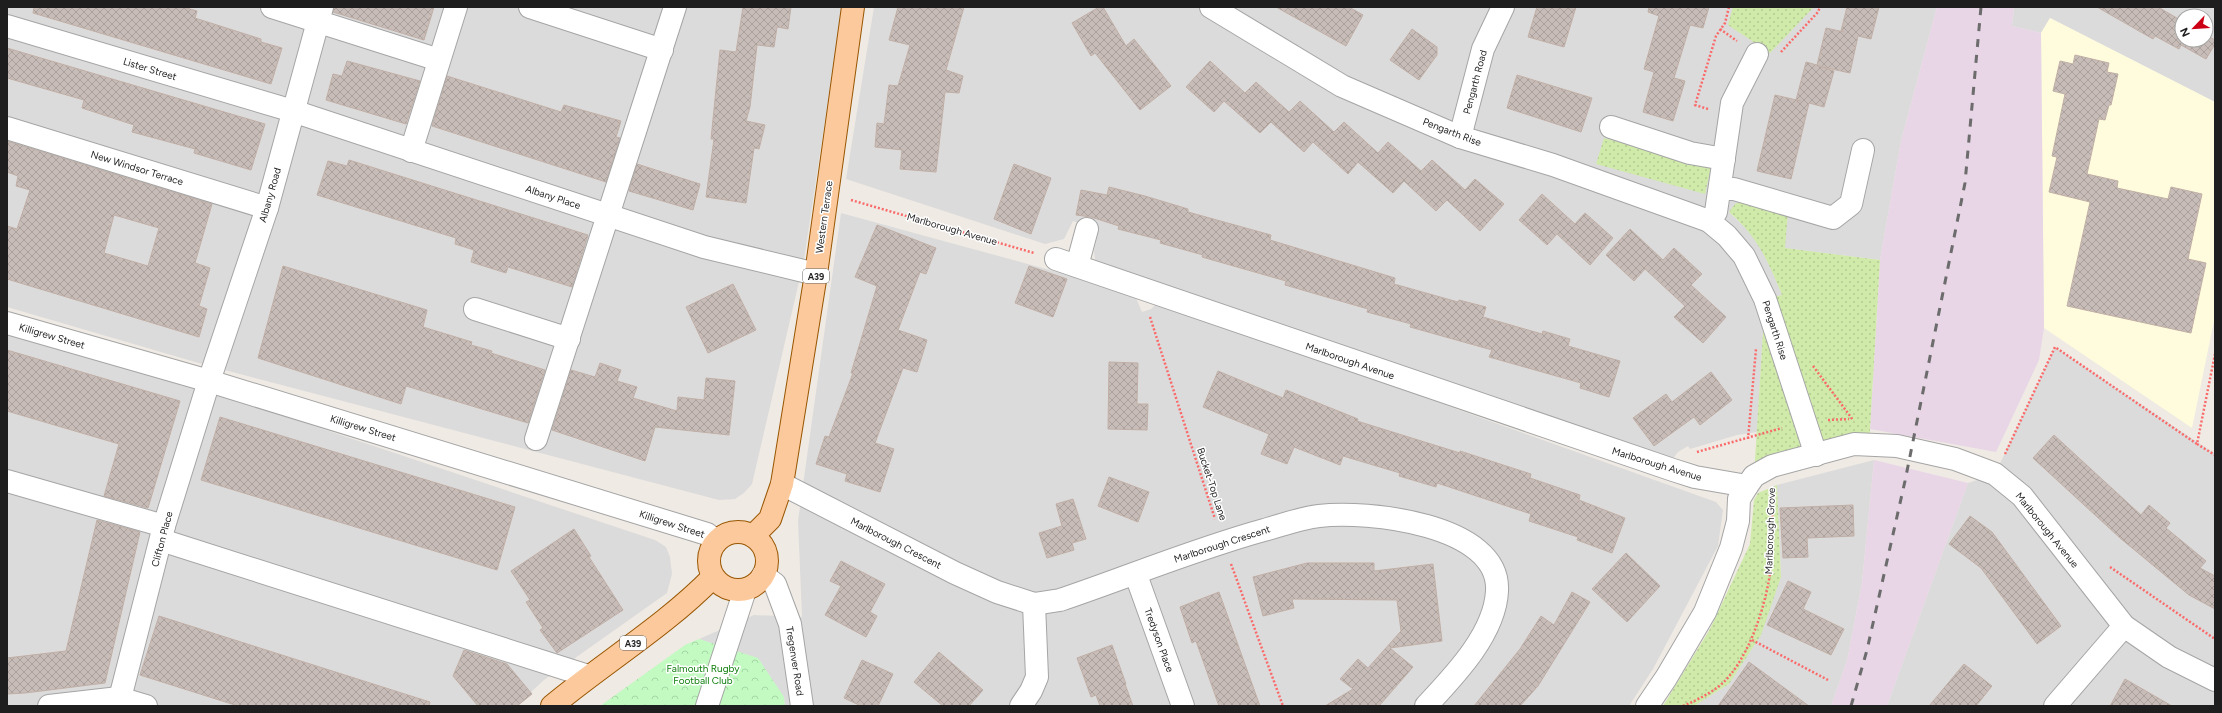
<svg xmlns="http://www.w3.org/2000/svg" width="2222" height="713" font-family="Figtree,sans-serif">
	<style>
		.residential { fill: #dcdbdb; fill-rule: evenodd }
		.education { fill: #fffcdd }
		.railway { fill: #e8d6e7 }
		.grass { fill: url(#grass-dots) }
		.park { fill: url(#park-crowns) }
		.building { fill: url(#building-cross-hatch); stroke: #c1afa6; fill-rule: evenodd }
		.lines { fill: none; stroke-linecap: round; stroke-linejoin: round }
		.minor-casing { stroke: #a5a5a5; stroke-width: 24 }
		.major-casing { stroke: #985600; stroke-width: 24 }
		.path { stroke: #fa6a6a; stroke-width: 2.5; stroke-dasharray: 2 2; stroke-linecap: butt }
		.minor { stroke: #fff; stroke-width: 22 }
		.major { stroke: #fcc99c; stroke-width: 22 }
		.rail { stroke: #6c6c6c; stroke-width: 3; stroke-dasharray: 8 8; stroke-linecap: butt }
		.labels { text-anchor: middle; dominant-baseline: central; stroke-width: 3; stroke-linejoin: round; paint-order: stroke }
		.shield { fill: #fff; stroke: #626262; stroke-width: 1 }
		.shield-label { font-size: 9px; font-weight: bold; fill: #1e1e1e }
		.street-label { font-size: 10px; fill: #1e1e1e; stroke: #fff }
		.park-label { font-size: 10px; fill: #0d7d0b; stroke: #fff }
	</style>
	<defs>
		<pattern id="grass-dots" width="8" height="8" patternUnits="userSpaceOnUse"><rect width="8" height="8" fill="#d0eaaa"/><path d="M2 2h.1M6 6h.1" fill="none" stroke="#b2c892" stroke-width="1.8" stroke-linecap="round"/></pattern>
		<pattern id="park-crowns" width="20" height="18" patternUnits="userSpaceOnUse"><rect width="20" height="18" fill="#c2fac1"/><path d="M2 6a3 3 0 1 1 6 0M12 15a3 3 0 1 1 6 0" fill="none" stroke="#a6d6a5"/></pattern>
		<pattern id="building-cross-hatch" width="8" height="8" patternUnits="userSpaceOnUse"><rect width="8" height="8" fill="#c7bcb7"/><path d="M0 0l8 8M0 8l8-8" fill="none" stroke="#aaa19d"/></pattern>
	</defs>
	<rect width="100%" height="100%" fill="#efeae4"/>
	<g class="residential">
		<path d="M7,7H842L804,260L752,484L744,493L735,499L719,500L202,364L7,307Z"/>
		<path d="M874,7H1937L1901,141L1880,260L1784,248L1729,212L1752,234L1766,256L1782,295L1765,300L1757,432L1737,435L1690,449L1688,446L1678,452L1672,460L1095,260L1094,251L1099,230L1073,221L1064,239L1045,244L846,179Z"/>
		<path d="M2014,7H2215V102L2050,18L2041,33L2012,26ZM2182,16H2206V40H2182Z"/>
		<path d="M841,213L1134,293L1142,312L1151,309L1158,302L1716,502L1723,510L1718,546L1653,669L1629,706H785L784,697L731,650L699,639L754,615L802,617L798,521Z"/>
		<path d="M7,332L197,387L655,540L666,547L670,557L672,574L667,593L544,680L516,706H7Z"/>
		<path d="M2055,347L2215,454V706H1887L1968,483L1995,474Z"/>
		<path d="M1874,460L1862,583L1847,661L1831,706H1694L1729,684L1781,577L1777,485Z"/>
	</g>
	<path class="education" d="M2050,18L2215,102V316L2192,428L2044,328L2041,33Z"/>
	<g class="railway">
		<path d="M1937,7H2014L2012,26L2041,33L2044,328L2039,360L1996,452L1870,429L1880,260L1901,141Z"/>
		<path d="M1874,460L1968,483L1887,706H1831L1847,661L1862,583Z"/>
	</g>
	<g class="grass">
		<path d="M1733,7H1814L1770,53L1728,25Z"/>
		<path d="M1604,138L1711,167L1705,194L1596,164Z"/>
		<path d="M1743,201L1788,211L1785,248L1880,260L1870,429V445L1754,476L1765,299L1782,295C1768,261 1758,237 1729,212L1735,204Z"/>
		<path d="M1777,485L1781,577L1761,635L1729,684L1694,706H1663L1710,629L1750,544L1754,500L1758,493Z"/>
	</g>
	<path class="park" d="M699,639L758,658L784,697L785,706H600L685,645Z"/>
	<g class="building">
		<path d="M34,7H183L197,11L195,18L261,39V42L282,48L271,84L33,13Z"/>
		<path d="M334,7H434L424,40L333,12Z"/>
		<path d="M743,7H791L788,29L777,27L774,47L757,45L750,107L746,121L765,125L759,149L754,148L746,203L706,197L714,139H711L720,50L736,52Z"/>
		<path d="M898,7H964L946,70L963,76L959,93L945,92L936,172L900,169L902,150L875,147L877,123L884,124L889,85L898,86L910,45L889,40Z"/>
		<path d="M1099,7H1103L1126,46L1134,39L1171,86L1140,110L1095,53L1091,56L1072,23Z"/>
		<path d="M1276,7H1349L1363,15L1346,46Z"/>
		<path d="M1537,7H1576L1564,47L1528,37Z"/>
		<path d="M1649,7H1709L1703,28L1690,25L1674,78L1685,81L1673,121L1643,112L1654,72L1644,69L1659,16L1648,12Z"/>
		<path d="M1847,7H1879L1871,39L1858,36L1850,73L1818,66L1834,71L1824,107L1809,103L1791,179L1757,171L1775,95L1801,101L1796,100L1806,62L1817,65L1826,28L1844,32L1841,31Z"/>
		<path d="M2097,7H2158L2182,21V40H2206V35L2215,40V44L2206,59L2181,45L2179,49L2155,36L2153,39Z"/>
		<path d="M1412,29L1437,47V55L1419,80L1390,60Z"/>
		<path d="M7,48L265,124L251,170L194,153L195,149L132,132L134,125L82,108L84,100L7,78Z"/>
		<path d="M2075,55L2109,63L2107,72L2118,74L2111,105H2109L2105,120L2099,119L2087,174L2118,181L2117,188L2168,199L2171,187L2202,194L2188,259L2206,263L2191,333L2067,306L2090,202L2049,192L2057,157L2052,156L2065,94L2053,91L2060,61L2073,64Z"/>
		<path d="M347,61L420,81L406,124L326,100L333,74L342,76Z"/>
		<path d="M1210,61L1245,93L1256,82L1289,112L1300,101L1334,132L1344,122L1378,153L1388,142L1421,171L1432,160L1465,190L1475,179L1504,204L1480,231L1447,200L1436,211L1404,181L1393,193L1358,162L1348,174L1313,142L1304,152L1271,122L1260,133L1224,101L1214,112L1186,87Z"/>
		<path d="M1517,75L1592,98L1581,132L1507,108Z"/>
		<path d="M447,76L561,112L564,105L621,121L616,137L620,138L606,182L432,126Z"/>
		<path d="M7,141L212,204L195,263L210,268L199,306L207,309L199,337L7,279V226L17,229L30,190L16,186L18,176L7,172ZM114,215L159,228L148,266L104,253Z"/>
		<path d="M349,160L588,235L572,287L508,267L506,273L471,262L474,250L455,244L456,238L317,195L328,161L347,166Z"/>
		<path d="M637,164L700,184L693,210L629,191Z"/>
		<path d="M1014,164L1051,178L1031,234L994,219Z"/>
		<path d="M1109,187L1145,196L1188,209V212L1271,235L1270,240L1395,278L1394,284L1458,302L1459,300L1486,307L1483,317L1542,334L1543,331L1570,339L1568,346L1620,361L1609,397L1580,388L1581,383L1489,357L1492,350L1410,327L1411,324L1367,312L1368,309L1285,285L1286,281L1202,257L1203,255L1160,243L1161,240L1118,229L1119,226L1091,217L1076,215L1081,190L1107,195Z"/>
		<path d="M1542,194L1575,224L1585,213L1613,238L1590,265L1557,234L1547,245L1519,220Z"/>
		<path d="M877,225L936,248L926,274L920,272L898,330L927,340L917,372L903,368L875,443L894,449L880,492L845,481L847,474L816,464L825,436L829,437L853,373H851L877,286L855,277Z"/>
		<path d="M1630,229L1663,260L1674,248L1702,274L1691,285L1726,317L1703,343L1674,317L1685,306L1645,269L1634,281L1606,255Z"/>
		<path d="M283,266L427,310L423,327L472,342L471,345L492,351L491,353L545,370L528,423L406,386L401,404L258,358Z"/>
		<path d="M1029,266L1067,279L1053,317L1015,303Z"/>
		<path d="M733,284L756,330L708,353L686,307Z"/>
		<path d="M7,350L180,401L148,508L104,496L119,444L7,411Z"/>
		<path d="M1109,362L1138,363L1137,404H1148L1147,430L1108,429Z"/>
		<path d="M600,363L621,370L617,381L637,387L633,398L677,411L678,397L704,400L706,378L735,381L729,435L655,427L645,461L552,430L571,370L595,377Z"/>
		<path d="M1218,371L1283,398L1286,390L1358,419L1357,421L1460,453V451L1531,474L1530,478L1580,495L1579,500L1625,518L1612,553L1577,540L1578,537L1529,521L1531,514L1437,483L1436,487L1399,476L1400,473L1343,456L1340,465L1294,447L1287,464L1261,454L1269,434L1203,407Z"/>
		<path d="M1711,372L1732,400L1700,425L1694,417L1654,446L1633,418L1666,394L1672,402Z"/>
		<path d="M220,417L515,507L497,570L201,480Z"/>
		<path d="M2054,435L2141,515L2149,505L2170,523L2166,528L2206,561L2200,568L2215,576V609L2189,595L2120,538L2033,458Z"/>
		<path d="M1109,477L1149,492L1138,522L1098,506Z"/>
		<path d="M1073,499L1086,539L1072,543L1074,550L1047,558L1039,533L1062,526L1056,504Z"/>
		<path d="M1853,505L1854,536L1807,538L1808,557L1783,558L1780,508Z"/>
		<path d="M1970,516L1992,532L2061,626L2037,644L1981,568L1949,544Z"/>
		<path d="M97,520L140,532L105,683L25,693L7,694V658L66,651Z"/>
		<path d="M574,529L591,556L589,557L623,610L557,653L540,630L543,628L526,602L530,600L511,571Z"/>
		<path d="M1626,553L1660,586L1627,622L1592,589Z"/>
		<path d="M841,561L885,584L870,612L877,616L866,637L825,615L841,586L830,581Z"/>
		<path d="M1307,563H1374V571L1433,564L1442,641L1390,648L1413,667L1379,706H1325L1353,689L1340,679L1358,659L1368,668L1401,631L1397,600L1292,599L1294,608L1263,616L1253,577Z"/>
		<path d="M1788,581L1811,592L1803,609L1844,629L1831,655L1767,625Z"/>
		<path d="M1219,592L1260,706H1219L1196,641L1192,643L1180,607Z"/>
		<path d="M1572,592L1590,602L1538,686L1520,706H1474L1520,649L1541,616L1554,625Z"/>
		<path d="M159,616L430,702L429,706H238L140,675Z"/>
		<path d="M1112,645L1126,684H1125L1133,706H1100L1096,695L1091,697L1077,658Z"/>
		<path d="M464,650L507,664L532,694L517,706H478L453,676Z"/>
		<path d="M939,652L983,690L969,706H943L914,682Z"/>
		<path d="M862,660L893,674L878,706H861L844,698Z"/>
		<path d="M1749,662L1809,706H1718Z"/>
		<path d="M1964,664L1992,686L1976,706H1929Z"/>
		<path d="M2125,679L2172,706H2110Z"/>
	</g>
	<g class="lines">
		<g class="minor-casing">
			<g id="minor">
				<path d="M272,7L439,60"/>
				<path d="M530,7L662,50"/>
				<path d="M1211,7L1342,86L1460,137L1553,165L1709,221L1727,236L1744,256L1765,299L1816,455"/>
				<path d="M7,26L293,111L704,247L816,274"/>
				<path d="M1611,127L1690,153L1724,159"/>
				<path d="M7,128L267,208"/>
				<path d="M1460,137L1483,49L1503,7"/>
				<path d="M411,151L456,7"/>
				<path d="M1720,189H1734L1833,218L1851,204L1863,150"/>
				<path d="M1709,221L1716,212L1732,103L1757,54"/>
				<path d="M1056,259L1673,470L1695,477L1747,486L1754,476L1772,466L1854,444L1897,446L1955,459L1995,474L2022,496L2124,626L2169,657L2215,680"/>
				<path d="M1077,266L1087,229"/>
				<path d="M475,309L569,339"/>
				<path d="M7,323L209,381L707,534L716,541"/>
				<path d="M536,439L675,7"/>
				<path d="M7,481L164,526"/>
				<path d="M782,484L955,573L997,592L1034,604L1060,600C1128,577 1195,549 1264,530C1282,525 1301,518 1319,516C1366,510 1501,524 1497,591C1495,634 1454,676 1426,706"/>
				<path d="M161,540L588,676"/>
				<path d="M763,575L775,584L790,624L802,706"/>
				<path d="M1136,575L1183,706"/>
				<path d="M49,706L119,698L146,706"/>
				<path d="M118,706L164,526L209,381L267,208L322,7"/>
				<path d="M707,706L745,590"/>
				<path d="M1021,706L1031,691L1037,677L1034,604"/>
				<path d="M1647,706L1666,678L1705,612L1731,548L1738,521L1739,499L1747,486"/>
				<path d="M2055,706L2124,626"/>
			</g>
		</g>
		<g class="major-casing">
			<g id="major">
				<circle cx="738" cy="561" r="29"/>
				<path d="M753,536L770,519L782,484L816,274L853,7"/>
				<path d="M552,706C605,662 665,626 713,577"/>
			</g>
		</g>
		<g class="path">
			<path d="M1720,29L1737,41"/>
			<path d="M1781,52L1818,12L1820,7"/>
			<path d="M1708,109L1695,105L1716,36L1725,23L1729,7"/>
			<path d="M851,200L1034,253"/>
			<path d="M1150,317L1215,519"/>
			<path d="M1813,366L1853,420"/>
			<path d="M1828,420L1849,419"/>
			<path d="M1748,439L1756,349"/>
			<path d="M2197,444L2215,455"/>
			<path d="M1697,452L1782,428"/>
			<path d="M2005,454L2055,347L2197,444L2215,354"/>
			<path d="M1231,564L1283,706"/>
			<path d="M2110,567L2215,639"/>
			<path d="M1752,640L1828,680"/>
			<path d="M1683,706C1695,701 1707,695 1718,687C1748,664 1767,603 1771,566C1773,542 1772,517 1772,493"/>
		</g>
		<use href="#minor" class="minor"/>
		<use href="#major" class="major"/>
		<path class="rail" d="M1851,706L1867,650L1905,481L1965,183L1981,7"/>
	</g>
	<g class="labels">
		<g class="shield">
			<rect x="803" y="269" width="26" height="14" rx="3"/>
			<rect x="620" y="636" width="26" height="14" rx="3"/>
		</g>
		<g class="shield-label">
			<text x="816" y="276">A39</text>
			<text x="633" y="643">A39</text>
		</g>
		<g class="street-label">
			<text transform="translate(150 69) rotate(17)">Lister Street</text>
			<text transform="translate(1475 82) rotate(-75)">Pengarth Road</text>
			<text transform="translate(1452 132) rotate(21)">Pengarth Rise</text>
			<text transform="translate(137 168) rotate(17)">New Windsor Terrace</text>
			<text transform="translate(270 195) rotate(-74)">Albany Road</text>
			<text transform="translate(553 197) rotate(18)">Albany Place</text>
			<text transform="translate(824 217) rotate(-82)">Western Terrace</text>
			<text transform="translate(952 229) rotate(16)">Marlborough Avenue</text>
			<text transform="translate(1775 330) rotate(72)">Pengarth Rise</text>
			<text transform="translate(52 336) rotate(16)">Killigrew Street</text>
			<text transform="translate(1350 361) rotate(19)">Marlborough Avenue</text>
			<text transform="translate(363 428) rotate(17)">Killigrew Street</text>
			<text transform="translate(1657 464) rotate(17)">Marlborough Avenue</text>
			<text transform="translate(1212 484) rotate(72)">Bucket-Top Lane</text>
			<text transform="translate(672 524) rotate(18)">Killigrew Street</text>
			<text transform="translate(2047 530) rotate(51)">Marlborough Avenue</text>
			<text transform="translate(1770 531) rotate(-88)">Marlborough Grove</text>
			<text transform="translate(162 539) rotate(-75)">Clifton Place</text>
			<text transform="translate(896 543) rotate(27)">Marlborough Crescent</text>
			<text transform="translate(1222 544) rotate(-18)">Marlborough Crescent</text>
			<text transform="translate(1159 640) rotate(70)">Tredyson Place</text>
			<text transform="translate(795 661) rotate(81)">Tregenver Road</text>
		</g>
		<g class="park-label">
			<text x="703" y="668">Falmouth Rugby<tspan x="703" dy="12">Football Club</tspan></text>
		</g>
	</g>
	<rect width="2222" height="713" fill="none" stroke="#1e1e1e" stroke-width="16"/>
	<g transform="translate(2194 28) rotate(245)"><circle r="19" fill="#ffffff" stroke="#a5a5a5"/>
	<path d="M0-3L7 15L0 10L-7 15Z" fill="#cc0015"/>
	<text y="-6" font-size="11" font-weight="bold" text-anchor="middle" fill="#1e1e1e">N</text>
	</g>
</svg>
